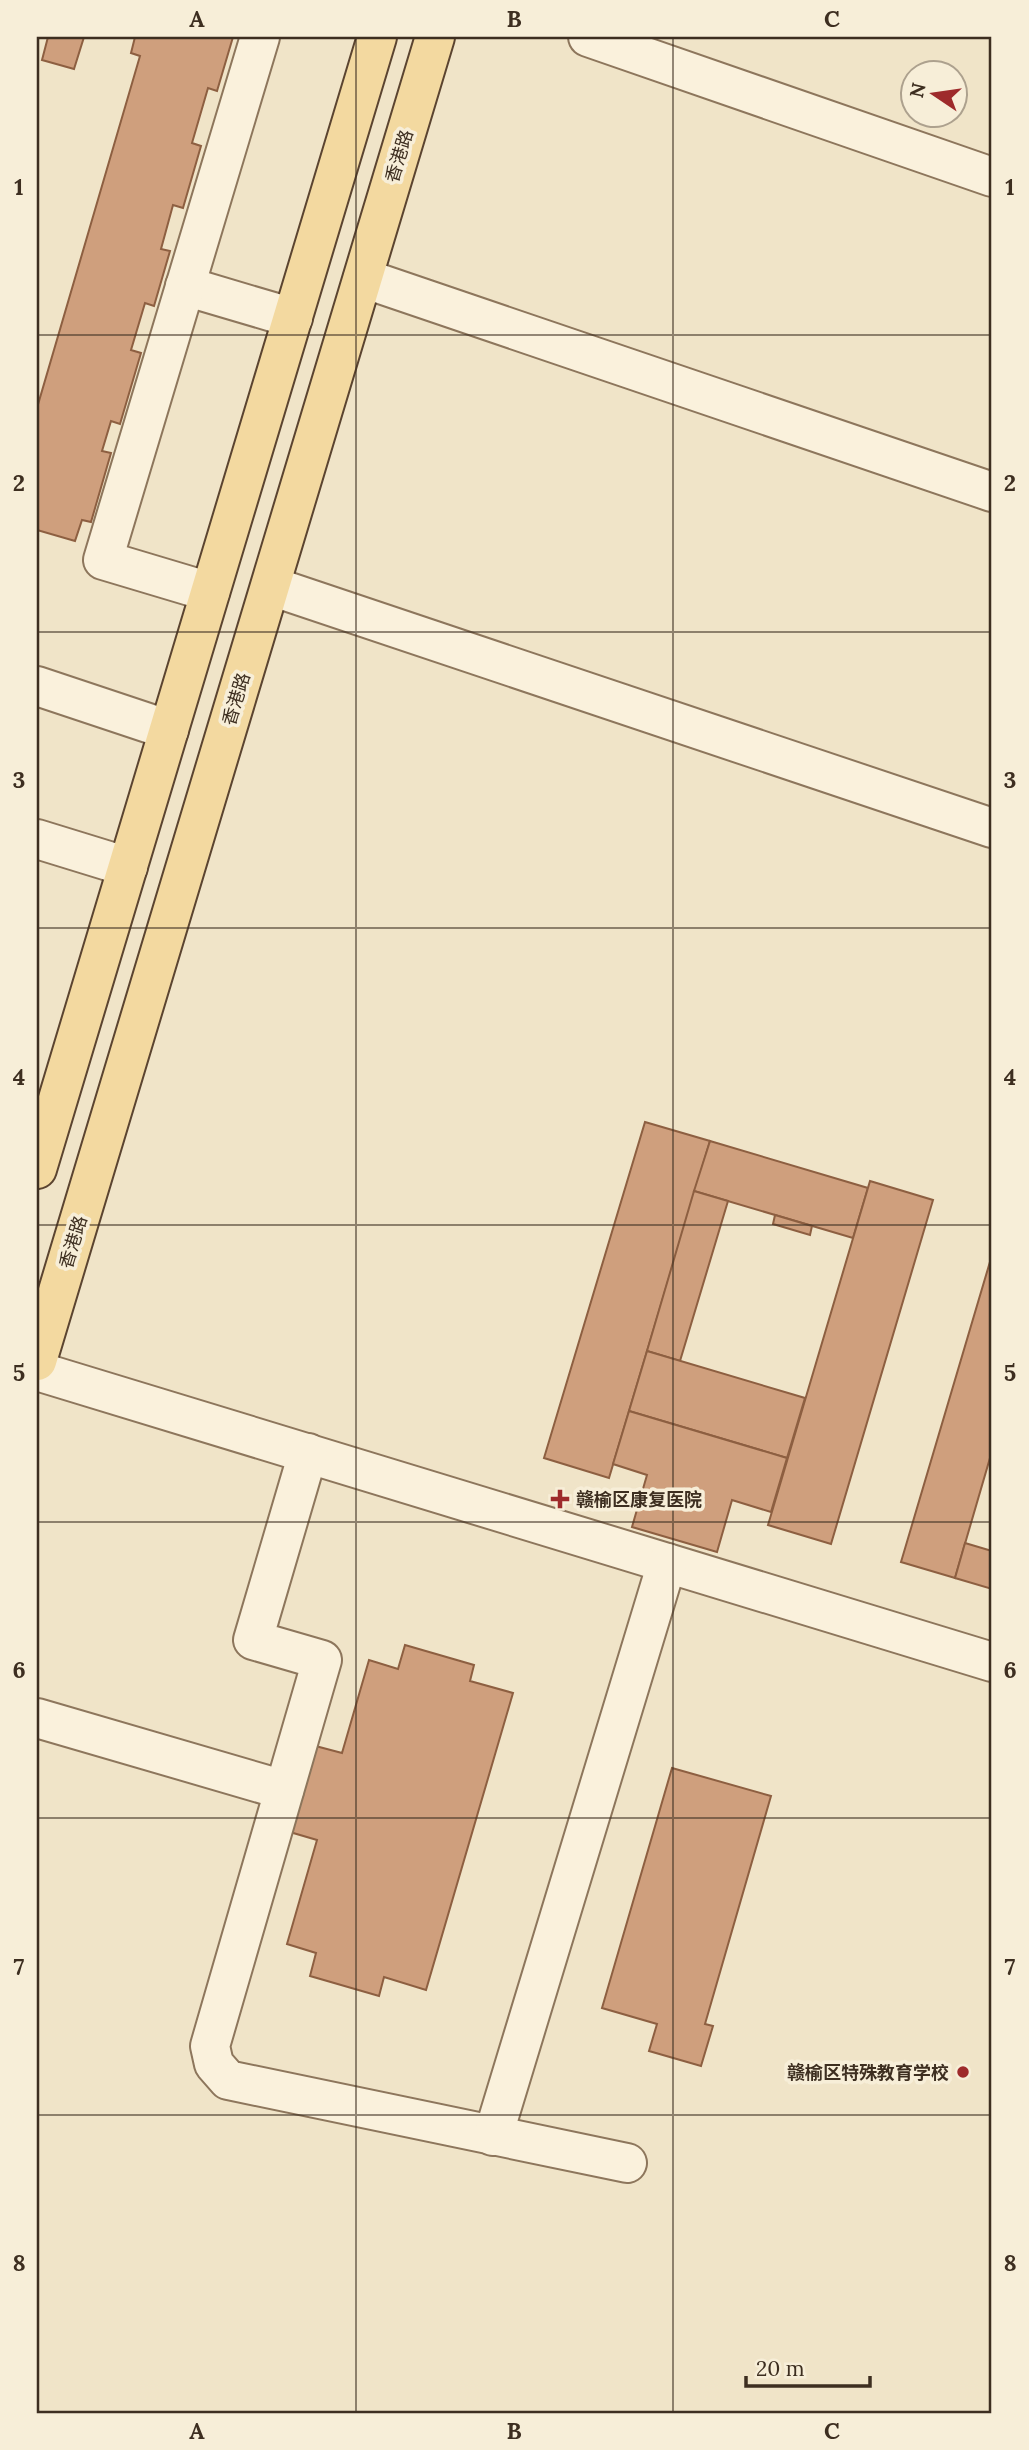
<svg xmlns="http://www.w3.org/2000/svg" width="1029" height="2450" font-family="Lora,'Noto Sans SC',serif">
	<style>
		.building { fill: #cf9f7d; stroke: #8d5f41; stroke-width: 2 }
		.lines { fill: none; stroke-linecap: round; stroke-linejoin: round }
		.minor-casing { stroke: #8d765c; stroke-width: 42 }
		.major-casing { stroke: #5b4430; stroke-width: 42 }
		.minor { stroke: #faf1dc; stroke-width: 38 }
		.major { stroke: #f3d9a0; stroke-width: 38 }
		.grid { fill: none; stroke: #3d2e20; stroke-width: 2; stroke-opacity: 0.55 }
		.poi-dot { fill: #9e2a2b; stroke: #f7eed8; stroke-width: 2.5 }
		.labels { text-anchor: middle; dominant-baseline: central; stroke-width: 7; stroke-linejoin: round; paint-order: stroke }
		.street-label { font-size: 18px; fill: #3d2e20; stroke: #f7eed8 }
		.poi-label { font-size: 18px; font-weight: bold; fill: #3d2e20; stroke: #f7eed8; text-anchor: start }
		.neatline { fill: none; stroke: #3d2e20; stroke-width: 2.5 }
		.grid-label { font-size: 23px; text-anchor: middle; font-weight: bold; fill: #3d2e20 }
	</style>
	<rect width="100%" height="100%" fill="#f0e4c8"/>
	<g class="building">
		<path d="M48,37H84L74,69L42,60Z"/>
		<path d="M135,37H233L217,91L208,88L192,143L201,146L183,208L173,205L161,249L170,251L154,306L145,303L131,350L141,353L120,424L111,421L102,451L111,453L91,522L82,520L75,541L37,530V408L140,56L131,53Z"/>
		<path d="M645,1122L710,1141L609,1478L544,1458Z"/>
		<path d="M710,1141L868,1188L853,1238L694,1191Z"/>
		<path d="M870,1181L933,1200L831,1544L768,1525Z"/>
		<path d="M694,1191L728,1201L680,1361L647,1351Z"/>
		<path d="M775,1215L812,1226L810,1235L773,1224Z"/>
		<path d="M992,1255V1451L955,1578L901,1562Z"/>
		<path d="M647,1351L805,1398L787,1458L629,1411Z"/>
		<path d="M629,1411L787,1458L771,1512L732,1500L717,1552L632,1527L647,1475L613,1464Z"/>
		<path d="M965,1543L992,1551V1589L955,1578Z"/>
		<path d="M405,1645L474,1665L470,1681L513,1693L426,1990L384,1977L379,1996L310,1976L316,1953L287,1944L317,1840L283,1830L308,1744L342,1753L369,1660L398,1669Z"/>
		<path d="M672,1768L771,1796L705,2024L713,2026L701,2066L649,2051L657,2024L602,2008Z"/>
	</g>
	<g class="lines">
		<g class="minor-casing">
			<g id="minor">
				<path d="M588,37L992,177"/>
				<path d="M363,278L992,492"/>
				<path d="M185,286L293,318"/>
				<path d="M271,586L992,828"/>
				<path d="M210,592L103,560L260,37"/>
				<path d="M37,686L169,730"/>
				<path d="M37,839L128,867"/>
				<path d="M37,1371L992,1662"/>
				<path d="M308,1453L253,1640L322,1660L210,2046L214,2064L228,2080L627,2163"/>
				<path d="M37,1718L284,1790"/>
				<path d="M493,2136L667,1563"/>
			</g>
		</g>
		<g class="major-casing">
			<g id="major">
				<path d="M37,1169L377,37"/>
				<path d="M37,1361L435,37"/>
			</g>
		</g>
		<use href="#minor" class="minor"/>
		<use href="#major" class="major"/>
	</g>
	<path class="grid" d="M356,37V2413M673,37V2413M37,335H992M37,632H992M37,928H992M37,1225H992M37,1522H992M37,1818H992M37,2115H992"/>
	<g class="poi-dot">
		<path d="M556.5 1488.5h7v7h7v7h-7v7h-7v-7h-7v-7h7z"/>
		<circle cx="963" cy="2072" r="7"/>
	</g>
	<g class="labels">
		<g class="street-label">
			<text transform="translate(399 156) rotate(-73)">香港路</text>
			<text transform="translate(236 699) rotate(-73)">香港路</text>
			<text transform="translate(73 1242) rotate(-73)">香港路</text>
		</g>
		<g class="poi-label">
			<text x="576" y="1499">赣榆区康复医院</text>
			<text x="949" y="2072" text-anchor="end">赣榆区特殊教育学校</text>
		</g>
	</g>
	<rect width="1029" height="2450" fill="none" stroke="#f7eed8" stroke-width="77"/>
	<g transform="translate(934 94) rotate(283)"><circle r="33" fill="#f7eed8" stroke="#ada18e" stroke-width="2"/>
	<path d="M0-5L12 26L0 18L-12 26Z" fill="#9e2a2b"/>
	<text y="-10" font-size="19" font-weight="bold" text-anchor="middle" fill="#3d2e20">N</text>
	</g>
	<path d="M746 2376v10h124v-10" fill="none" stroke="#3d2e20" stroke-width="3.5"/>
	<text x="756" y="2376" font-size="21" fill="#3d2e20" stroke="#f7eed8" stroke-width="5" paint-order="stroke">20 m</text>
	<rect x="38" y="38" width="952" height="2374" class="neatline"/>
	<g class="grid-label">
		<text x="197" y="27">A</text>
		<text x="514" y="27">B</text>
		<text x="832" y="27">C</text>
		<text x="19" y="195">1</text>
		<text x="1010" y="195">1</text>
		<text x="19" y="491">2</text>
		<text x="1010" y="491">2</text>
		<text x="19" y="788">3</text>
		<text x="1010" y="788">3</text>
		<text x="19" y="1085">4</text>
		<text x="1010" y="1085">4</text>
		<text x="19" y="1381">5</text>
		<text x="1010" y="1381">5</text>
		<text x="19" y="1678">6</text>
		<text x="1010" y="1678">6</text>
		<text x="19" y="1975">7</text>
		<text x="1010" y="1975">7</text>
		<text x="19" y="2271">8</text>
		<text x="1010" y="2271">8</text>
		<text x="197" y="2439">A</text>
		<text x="514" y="2439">B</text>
		<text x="832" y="2439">C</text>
	</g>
</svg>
